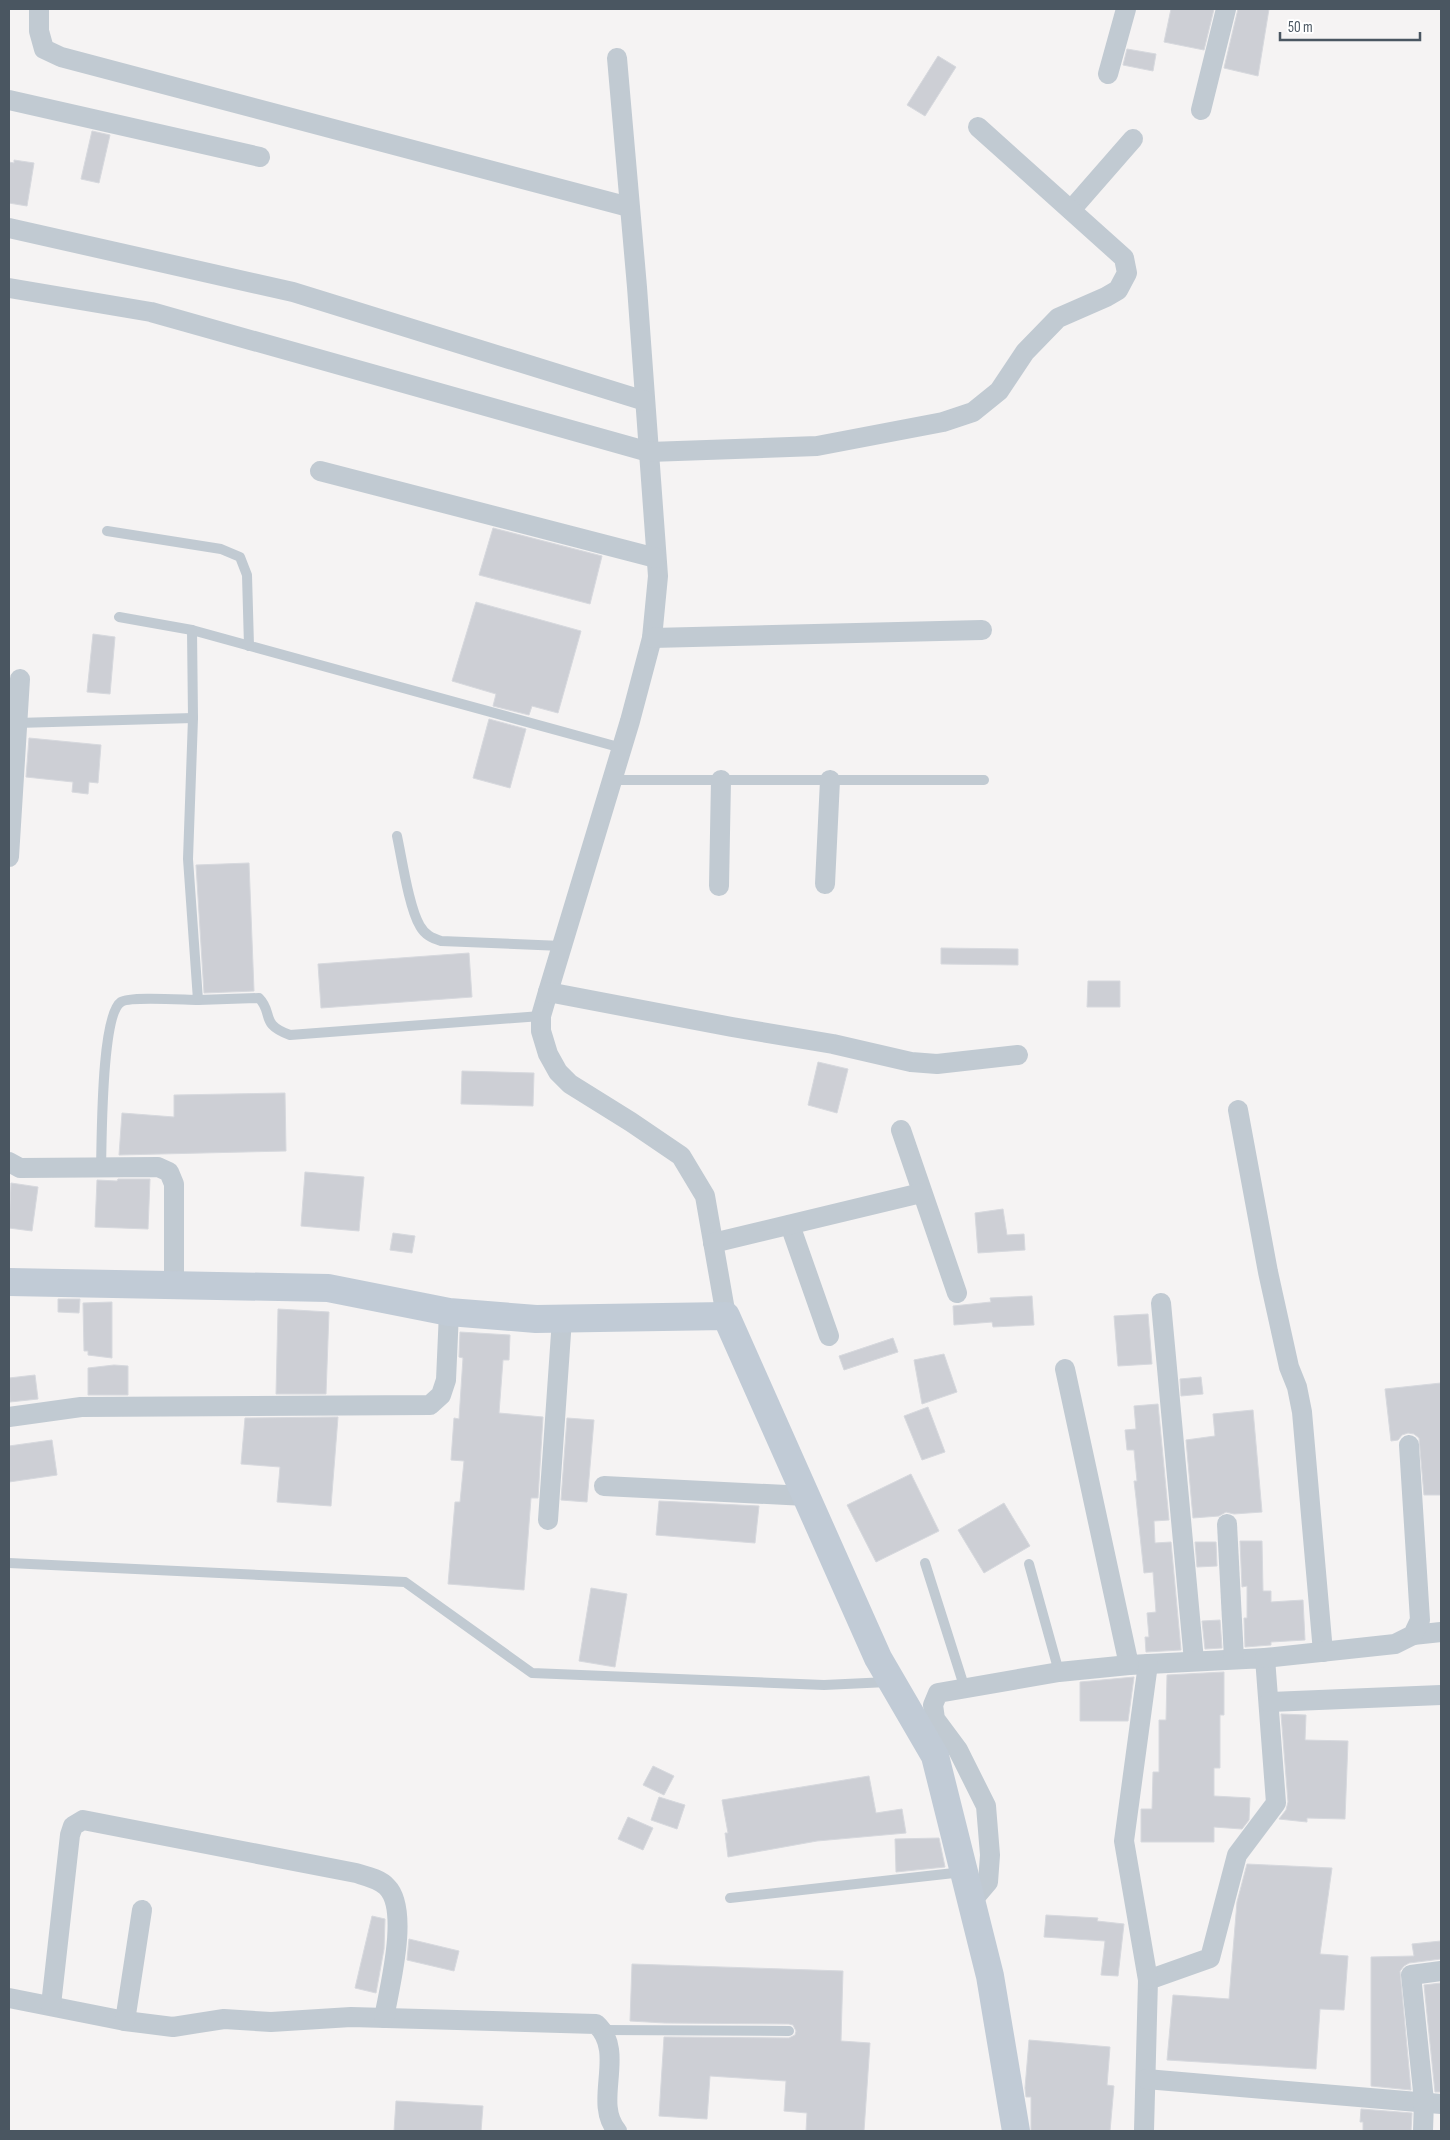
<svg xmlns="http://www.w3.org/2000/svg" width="1450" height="2140" font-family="'Sofia Sans Condensed',sans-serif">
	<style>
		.building { fill: #cdcfd5; stroke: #d7d9de }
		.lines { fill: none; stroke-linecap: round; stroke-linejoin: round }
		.lane { stroke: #c1cad2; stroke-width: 10 }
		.street { stroke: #c1cad2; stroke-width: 20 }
		.secondary { stroke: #c1cbd6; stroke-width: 28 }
	</style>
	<rect width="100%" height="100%" fill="#f5f3f3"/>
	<g class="building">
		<path d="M1171,9H1214L1204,50L1164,42Z"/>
		<path d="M1238,9H1269L1258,76L1224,68Z"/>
		<path d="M1127,49L1156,54L1153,71L1123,65Z"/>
		<path d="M938,56L956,67L925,116L907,105Z"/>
		<path d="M92,131L110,135L99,183L81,179Z"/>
		<path d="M14,160L34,163L27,206L9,203V162L14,163Z"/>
		<path d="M493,528L602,556L590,604L479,575Z"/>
		<path d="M476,602L581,631L558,713L532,706L529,715L493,706L496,694L452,681Z"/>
		<path d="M93,634L115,637L110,694L87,692Z"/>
		<path d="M489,719L526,729L510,788L473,778Z"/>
		<path d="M29,738L101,745L98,783L89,782L88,794L72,792L73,782L26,777Z"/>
		<path d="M249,863L254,991L204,993L196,865Z"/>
		<path d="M941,948L1018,949V965L941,964Z"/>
		<path d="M469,953L472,997L321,1008L318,964Z"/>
		<path d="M1088,981H1120V1007H1087Z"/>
		<path d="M818,1062L848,1069L837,1113L808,1105Z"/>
		<path d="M462,1071L534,1073L533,1106L461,1104Z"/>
		<path d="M285,1093L286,1151L119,1155L122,1113L174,1117V1095Z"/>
		<path d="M305,1172L364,1177L359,1231L301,1226Z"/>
		<path d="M118,1179H150L148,1229L95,1227L97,1180L117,1181Z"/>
		<path d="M11,1183L38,1187L32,1231L9,1228Z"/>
		<path d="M1003,1209L1007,1235L1024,1234L1025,1250L978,1253L975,1213Z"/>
		<path d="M393,1233L415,1236L412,1253L390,1250Z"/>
		<path d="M1032,1296L1034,1325L993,1327L992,1322L954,1325L953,1306L991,1302L990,1298Z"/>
		<path d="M58,1299H80L79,1313L58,1312Z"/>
		<path d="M112,1302V1358L88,1355V1351H84L83,1303Z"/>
		<path d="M278,1309L329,1312L326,1394H276Z"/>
		<path d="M1148,1314L1152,1364L1118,1366L1114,1316Z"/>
		<path d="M460,1332L510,1335L509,1360H503L499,1413L543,1417L538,1498H531L524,1590L448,1584L455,1502H460L464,1461L451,1460L454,1418L459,1419L463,1358L459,1357Z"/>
		<path d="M893,1338L898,1352L844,1370L839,1356Z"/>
		<path d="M944,1354L957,1392L922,1404L914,1360Z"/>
		<path d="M114,1365L128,1366V1395H88V1368Z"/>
		<path d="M35,1375L38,1399L10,1402L9,1378Z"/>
		<path d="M1201,1377L1203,1394L1181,1396L1180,1379Z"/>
		<path d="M1441,1383V1495H1424L1419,1438L1414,1434L1408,1433L1402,1435L1398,1440L1391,1441L1385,1389Z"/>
		<path d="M1158,1404L1169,1520L1154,1521L1155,1543L1171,1542L1181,1650L1146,1652L1145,1637H1149L1147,1613L1156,1612L1153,1572L1144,1573L1136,1498L1134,1481H1137L1134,1450H1127L1125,1430L1136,1429L1134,1406Z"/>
		<path d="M928,1407L945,1452L922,1460L904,1416Z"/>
		<path d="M1253,1410L1262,1512L1234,1514L1226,1512L1219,1516L1193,1518L1186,1440L1215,1436L1213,1414Z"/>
		<path d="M338,1417L331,1506L277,1502L280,1467L241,1464L245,1418Z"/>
		<path d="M567,1418L594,1420L587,1502L561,1500Z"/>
		<path d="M52,1440L57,1475L9,1482V1446Z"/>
		<path d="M911,1474L939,1531L876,1562L847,1505Z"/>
		<path d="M659,1501L759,1506L755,1543L656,1535Z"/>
		<path d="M1004,1503L1030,1546L984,1573L958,1530Z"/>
		<path d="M1240,1541H1262L1263,1591H1271V1602L1303,1600L1305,1640L1271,1642V1645L1245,1647L1244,1618H1247V1586L1242,1587Z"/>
		<path d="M1195,1542H1216L1217,1566L1197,1567Z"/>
		<path d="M591,1588L627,1594L615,1667L579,1661Z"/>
		<path d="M1220,1620L1222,1648L1205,1649L1202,1621Z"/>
		<path d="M1224,1672V1715H1220V1768H1214V1796L1250,1798L1249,1820L1242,1829L1214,1827V1842H1141V1809H1152L1153,1772H1159V1720H1166L1167,1675Z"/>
		<path d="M1134,1677L1128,1721H1080V1682Z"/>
		<path d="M1281,1714L1306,1715L1305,1740L1348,1741L1345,1819L1307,1818V1822L1279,1819L1286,1810L1288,1802Z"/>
		<path d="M653,1766L674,1776L664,1795L643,1785Z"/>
		<path d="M869,1776L876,1813L902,1809L906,1833L817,1841L728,1857L725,1833H728L722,1800Z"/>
		<path d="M659,1797L685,1805L677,1829L651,1820Z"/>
		<path d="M628,1817L653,1828L643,1850L618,1839Z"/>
		<path d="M939,1838L945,1867L896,1872L895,1839Z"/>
		<path d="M1247,1864L1332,1868L1320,1954L1348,1956L1344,2010L1320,2009L1316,2069L1167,2060L1173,1995L1229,1999L1237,1902Z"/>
		<path d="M1046,1915L1098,1918L1097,1921L1124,1924L1118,1976L1101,1975L1105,1941L1044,1937Z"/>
		<path d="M372,1916L385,1919L384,1949L376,1993L355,1988Z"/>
		<path d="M409,1939L459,1951L454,1971L407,1960Z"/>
		<path d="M1441,1941V1959L1409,1963L1404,1966L1400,1971L1411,2090L1371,2086V1957L1414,1956L1412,1944Z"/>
		<path d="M632,1964L843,1971L841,2041L870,2043L864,2131H806L807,2113L784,2111L786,2081L710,2076L707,2119L659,2116L664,2037L789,2038L795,2035L796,2031L793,2025L789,2024L665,2023L630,2021Z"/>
		<path d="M1441,1983V2092H1435L1424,1985Z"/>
		<path d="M1029,2040L1110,2047L1107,2085L1114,2086L1110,2131H1031V2097H1026L1025,2088Z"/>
		<path d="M396,2101L483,2106L481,2131H394Z"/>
		<path d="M1361,2109L1412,2113L1411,2131H1363V2122H1360Z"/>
	</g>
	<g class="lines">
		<g class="lane">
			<path d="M107,531L221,549L240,557L247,575L249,646"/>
			<path d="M119,617L192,630L622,748"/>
			<path d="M17,723L193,718"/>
			<path d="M612,780H984"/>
			<path d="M397,836C402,859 409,908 420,926C425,935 432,938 441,941L562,946"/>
			<path d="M198,1000L259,998C274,1013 259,1024 290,1035L541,1016"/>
			<path d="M101,1167C102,1139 101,1015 121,1002C130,996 185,1000 198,1000L188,859L193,718L192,630"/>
			<path d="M9,1563L405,1582L532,1673L824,1685L888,1682"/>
			<path d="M925,1563L965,1689"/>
			<path d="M1029,1564L1059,1672"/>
			<path d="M730,1898L963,1872"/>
			<path d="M603,2030L789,2031"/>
		</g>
		<g class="street">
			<path d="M39,9V31L44,49L61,57L629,207"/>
			<path d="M617,58L637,287L658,576L652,638L630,721L548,992L541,1016V1031L548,1054L558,1072L570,1084L631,1122L681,1156L705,1196L726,1316"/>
			<path d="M1108,74L1126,9"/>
			<path d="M9,100L260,157"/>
			<path d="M1201,110L1226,9"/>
			<path d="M1071,210L1133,139"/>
			<path d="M9,228L293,292L645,401"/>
			<path d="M9,288L151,312L649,452L817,446L943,422L973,412L999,391L1025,352L1058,318L1106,297L1118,290L1127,273L1124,258L978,127"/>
			<path d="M320,471L656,558"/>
			<path d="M652,638L982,630"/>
			<path d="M9,857L20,679"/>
			<path d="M825,884L830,780"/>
			<path d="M719,886L721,780"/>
			<path d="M548,992L732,1027L833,1044L911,1062L937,1064L1018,1055"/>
			<path d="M1238,1110L1268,1272L1289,1367L1297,1387L1302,1412L1323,1652"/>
			<path d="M901,1130L957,1293"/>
			<path d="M9,1162L20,1168L158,1167L169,1172L174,1184V1286"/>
			<path d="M790,1225L829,1336"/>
			<path d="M713,1243L921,1193"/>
			<path d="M1161,1303L1194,1661"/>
			<path d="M1065,1369L1129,1665L1265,1658L1276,1803L1237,1855L1210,1958L1148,1980L1144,2131"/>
			<path d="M9,1417L81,1407L430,1405L441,1395L446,1380L449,1312"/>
			<path d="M604,1486L806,1496"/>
			<path d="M548,1520L562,1319"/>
			<path d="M1227,1524L1234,1659"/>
			<path d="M1413,1635L1441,1632"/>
			<path d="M1265,1658L1395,1644L1413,1635L1420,1620L1409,1445"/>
			<path d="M1148,1664L1124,1841L1148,1980"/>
			<path d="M1269,1702L1441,1695"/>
			<path d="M971,1902L988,1882L990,1855L986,1806L958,1750L935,1719L933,1705L938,1693L1059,1672L1129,1665"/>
			<path d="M9,1998L125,2021L173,2027L224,2019L271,2022L351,2017L596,2024C627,2052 592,2102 617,2131"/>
			<path d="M51,2005L70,1835L73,1826L83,1820L356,1873C366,1876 380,1879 387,1887C410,1910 389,1989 384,2018"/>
			<path d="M125,2021L142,1910"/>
			<path d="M1146,2079L1441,2104"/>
			<path d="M1423,2131L1424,2101L1411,1975L1441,1971"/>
		</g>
		<path class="secondary" d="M9,1282L328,1288L449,1312L536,1319L726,1316L878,1658L935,1756L990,1976L1016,2131"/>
	</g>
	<rect width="1450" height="2140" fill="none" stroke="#4a5661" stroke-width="20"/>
	<path d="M1280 32v8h140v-8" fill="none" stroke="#4a5661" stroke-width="2.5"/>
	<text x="1288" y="32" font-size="15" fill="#4a5661" stroke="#ffffff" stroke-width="4" paint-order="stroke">50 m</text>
</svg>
